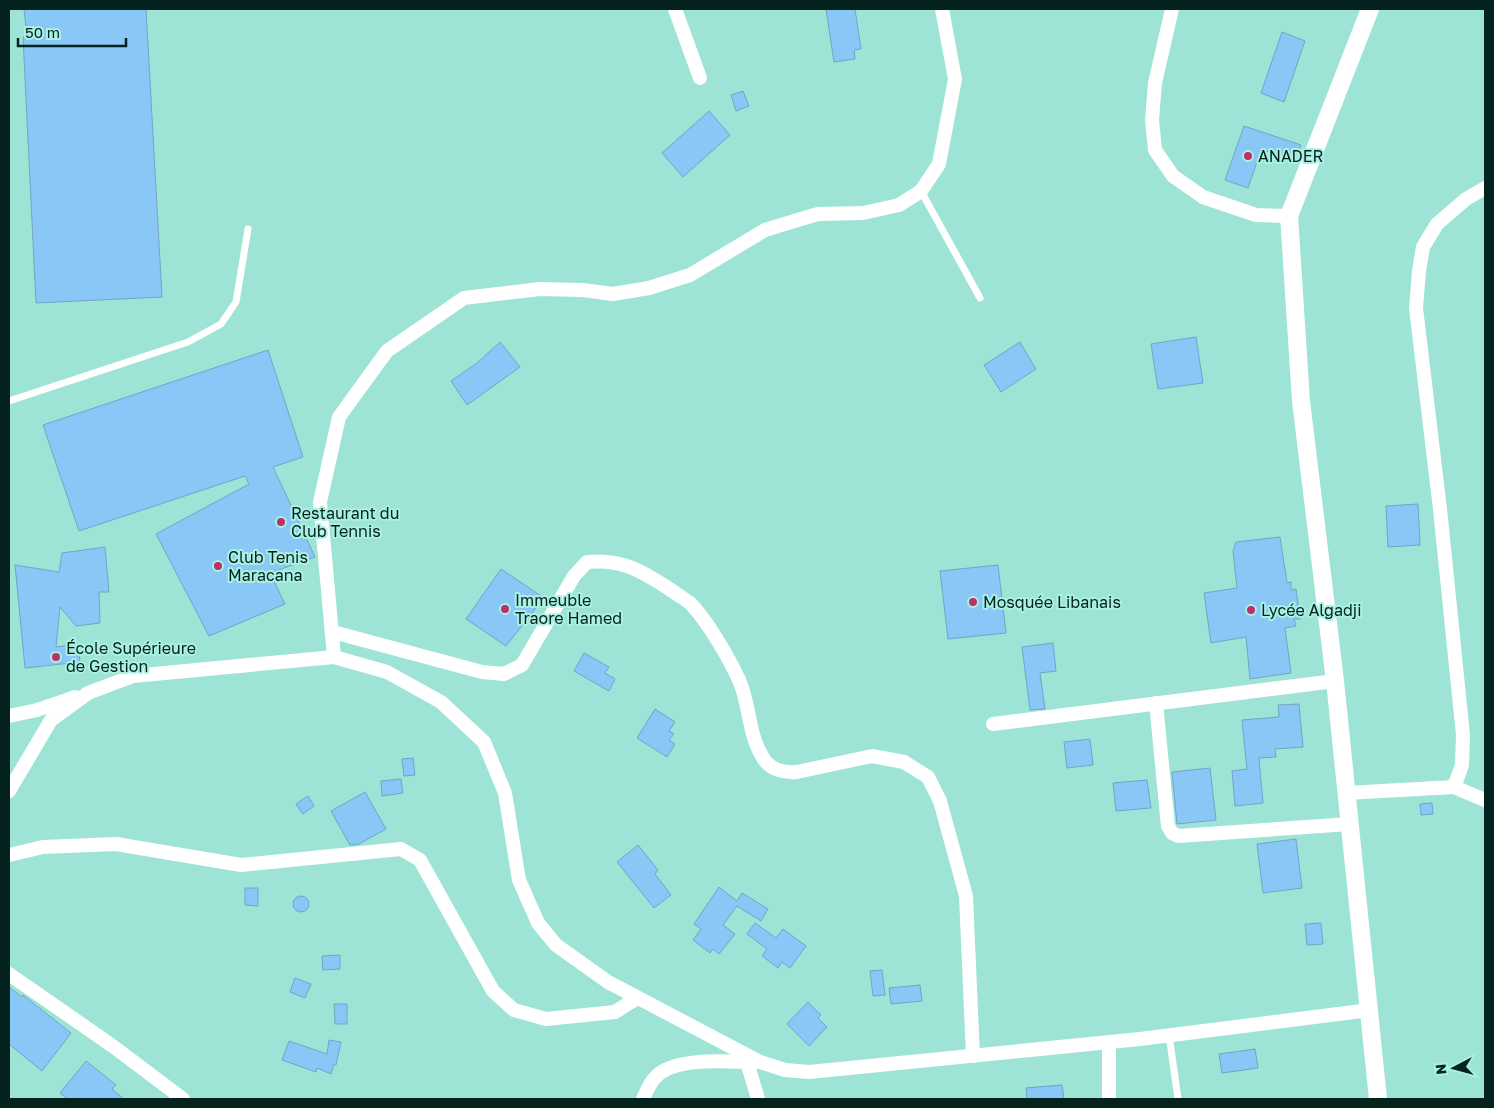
<svg xmlns="http://www.w3.org/2000/svg" width="1494" height="1108" font-family="'Golos Text',sans-serif">
	<style>
		.building { fill: #89c7f6; stroke: #75a3c7 }
		.lines { fill: none; stroke-linecap: round; stroke-linejoin: round }
		.service { stroke: #fff; stroke-width: 7 }
		.minor { stroke: #fff; stroke-width: 14 }
		.tertiary { stroke: #fff; stroke-width: 18 }
		.poi-dot { fill: #bb3066; stroke: #aaf0e3; stroke-width: 2 }
		.labels { text-anchor: middle; dominant-baseline: central; stroke-width: 4; stroke-linejoin: round; paint-order: stroke }
		.poi-label { font-size: 16px; fill: #04221e; stroke: #aaf0e3; text-anchor: start }
	</style>
	<rect width="100%" height="100%" fill="#9de3d6"/>
	<g class="building">
		<path d="M24,9H146L162,297L36,303L23,37H27Z"/>
		<path d="M826,9H855L861,49L854,50L855,59L834,62Z"/>
		<path d="M1282,32L1305,41L1284,102L1261,93Z"/>
		<path d="M743,91L749,106L736,111L731,95Z"/>
		<path d="M709,111L730,135L683,177L662,153Z"/>
		<path d="M1244,126L1301,145L1294,158L1261,150L1248,188L1225,180Z"/>
		<path d="M1196,337L1203,383L1158,389L1151,344Z"/>
		<path d="M500,342L520,367L467,405L451,381L477,363Z"/>
		<path d="M1020,342L1036,369L1001,392L984,365Z"/>
		<path d="M268,350L303,457L273,467L315,557L270,573L285,604L209,636L156,534L249,484L245,476L79,531L43,425Z"/>
		<path d="M1418,504L1420,545L1388,547L1386,506Z"/>
		<path d="M1280,537L1287,583L1291,582V590L1296,589L1300,619H1294L1296,626L1285,628L1291,673L1250,679L1246,637L1211,643L1204,593L1237,588L1233,551L1236,542Z"/>
		<path d="M105,547L109,592H99L100,623L76,626L60,607L56,647L78,644L80,662L25,668L15,565L59,572L62,553Z"/>
		<path d="M998,565L1006,633L948,639L940,571Z"/>
		<path d="M501,569L544,598L506,646L466,619Z"/>
		<path d="M1053,643L1056,671L1040,673L1045,709L1030,710L1022,647Z"/>
		<path d="M584,653L609,667L605,673L615,679L609,691L574,671Z"/>
		<path d="M1299,704L1303,747L1275,749L1276,757L1259,758L1263,803L1235,806L1232,771L1247,769L1242,720L1279,717L1278,705Z"/>
		<path d="M655,709L675,722L669,731L674,734L669,740L675,744L667,757L637,738Z"/>
		<path d="M1090,739L1093,765L1067,768L1064,742Z"/>
		<path d="M413,758L415,775L404,776L402,759Z"/>
		<path d="M1210,768L1216,820L1177,824L1172,772Z"/>
		<path d="M401,779L403,793L382,796L381,781Z"/>
		<path d="M1147,780L1151,808L1116,811L1113,783Z"/>
		<path d="M365,792L386,829L359,844L350,845L331,811Z"/>
		<path d="M308,796L314,806L303,814L296,804Z"/>
		<path d="M1432,803L1433,814L1421,815L1420,804Z"/>
		<path d="M1296,839L1302,888L1263,893L1257,844Z"/>
		<path d="M638,845L658,870L655,874L671,895L654,908L617,862Z"/>
		<path d="M719,887L737,901L742,893L768,909L761,921L737,906L723,925L735,934L719,954L713,949L710,953L693,940L701,929L694,924Z"/>
		<path d="M245,888H258V906L245,905Z"/>
		<circle cx="301" cy="904" r="8"/>
		<path d="M755,923L776,938L783,929L806,946L790,968L782,962L778,968L762,956L767,949L747,934Z"/>
		<path d="M1321,923L1323,944L1307,945L1305,924Z"/>
		<path d="M340,955V969L323,970L322,956Z"/>
		<path d="M882,970L885,995L873,996L870,971Z"/>
		<path d="M295,978L311,984L305,998L290,992Z"/>
		<path d="M920,985L922,1001L891,1004L889,988Z"/>
		<path d="M9,987L22,997L23,995L71,1033L42,1071L9,1044Z"/>
		<path d="M808,1002L821,1015L818,1018L827,1027L809,1046L787,1024Z"/>
		<path d="M334,1004H347V1024H335Z"/>
		<path d="M329,1040L341,1042L336,1065L334,1064L331,1074L317,1068L316,1072L282,1060L289,1041L327,1054Z"/>
		<path d="M1255,1049L1258,1068L1222,1073L1219,1054Z"/>
		<path d="M86,1061L116,1085L112,1089L124,1099H68L60,1093Z"/>
		<path d="M1062,1085L1064,1099H1027L1026,1088Z"/>
	</g>
	<g class="lines">
		<g class="service">
			<path d="M921,191L980,298"/>
			<path d="M9,401L188,342L221,324L236,302L248,229"/>
			<path d="M1169,1035L1178,1099"/>
		</g>
		<g class="minor">
			<path d="M675,9L700,78"/>
			<path d="M1172,9L1155,83L1152,120L1155,150L1173,176L1203,197L1256,215L1289,216"/>
			<path d="M333,632L482,672L504,674L522,665L574,576L587,562C622,559 640,570 668,588C675,593 683,598 690,603C707,620 729,658 739,680C750,704 748,733 762,756C769,770 782,773 797,772L872,756L904,762L928,777L940,801L966,896L973,1056"/>
			<path d="M334,657L320,502L339,417L387,351L464,298L540,289L583,290L613,294L649,288L690,275L765,230L791,222L818,214L863,213L899,205L921,191L939,164L955,79L942,9"/>
			<path d="M1156,703L1168,826L1172,833L1178,836L1350,824"/>
			<path d="M9,716L37,710L75,697"/>
			<path d="M993,724L1335,681"/>
			<path d="M1454,787L1462,765L1463,735L1440,509L1416,308L1419,271L1423,247L1437,224L1466,199L1485,188"/>
			<path d="M9,791L51,720L88,693L133,676L334,657L387,672L441,702L484,742L505,793L519,880L538,923L556,945L608,982L760,1062L785,1070L809,1072L1140,1039L1370,1010"/>
			<path d="M1346,793L1454,787L1485,800"/>
			<path d="M9,855L43,847L116,844L241,865L401,849L420,860L493,991L514,1010L546,1019L615,1012L637,998"/>
			<path d="M9,974L114,1047L183,1099"/>
			<path d="M747,1062L758,1099"/>
			<path d="M643,1099C647,1090 651,1080 660,1073C682,1057 730,1062 757,1062"/>
			<path d="M1109,1099V1042"/>
		</g>
		<path class="tertiary" d="M1370,9L1289,216L1301,401L1335,681L1378,1099"/>
	</g>
	<g class="poi-dot">
		<circle cx="1248" cy="156" r="5"/>
		<circle cx="281" cy="522" r="5"/>
		<circle cx="218" cy="566" r="5"/>
		<circle cx="973" cy="602" r="5"/>
		<circle cx="505" cy="609" r="5"/>
		<circle cx="1251" cy="610" r="5"/>
		<circle cx="56" cy="657" r="5"/>
	</g>
	<g class="labels">
		<g class="poi-label">
			<text x="1258" y="156">ANADER</text>
			<text x="291" y="513">Restaurant du<tspan x="291" dy="18">Club Tennis</tspan></text>
			<text x="228" y="557">Club Tenis<tspan x="228" dy="18">Maracana</tspan></text>
			<text x="515" y="600">Immeuble<tspan x="515" dy="18">Traore Hamed</tspan></text>
			<text x="983" y="602">Mosquée Libanais</text>
			<text x="1261" y="610">Lycée Algadji</text>
			<text x="66" y="648">École Supérieure<tspan x="66" dy="18">de Gestion</tspan></text>
		</g>
	</g>
	<rect width="1494" height="1108" fill="none" stroke="#04221e" stroke-width="20"/>
	<g transform="translate(1454 1068) rotate(264)" stroke="#aaf0e3" stroke-width="4" paint-order="stroke">
	<path d="M0-4L9 19L0 12L-9 19Z" fill="#04221e"/>
	<text y="-8" font-size="14" font-weight="bold" text-anchor="middle" fill="#04221e">N</text>
	</g>
	<path d="M18 38v8h108v-8" fill="none" stroke="#04221e" stroke-width="2.5"/>
	<text x="25" y="38" font-size="15" fill="#04221e" stroke="#aaf0e3" stroke-width="4" paint-order="stroke">50 m</text>
</svg>
